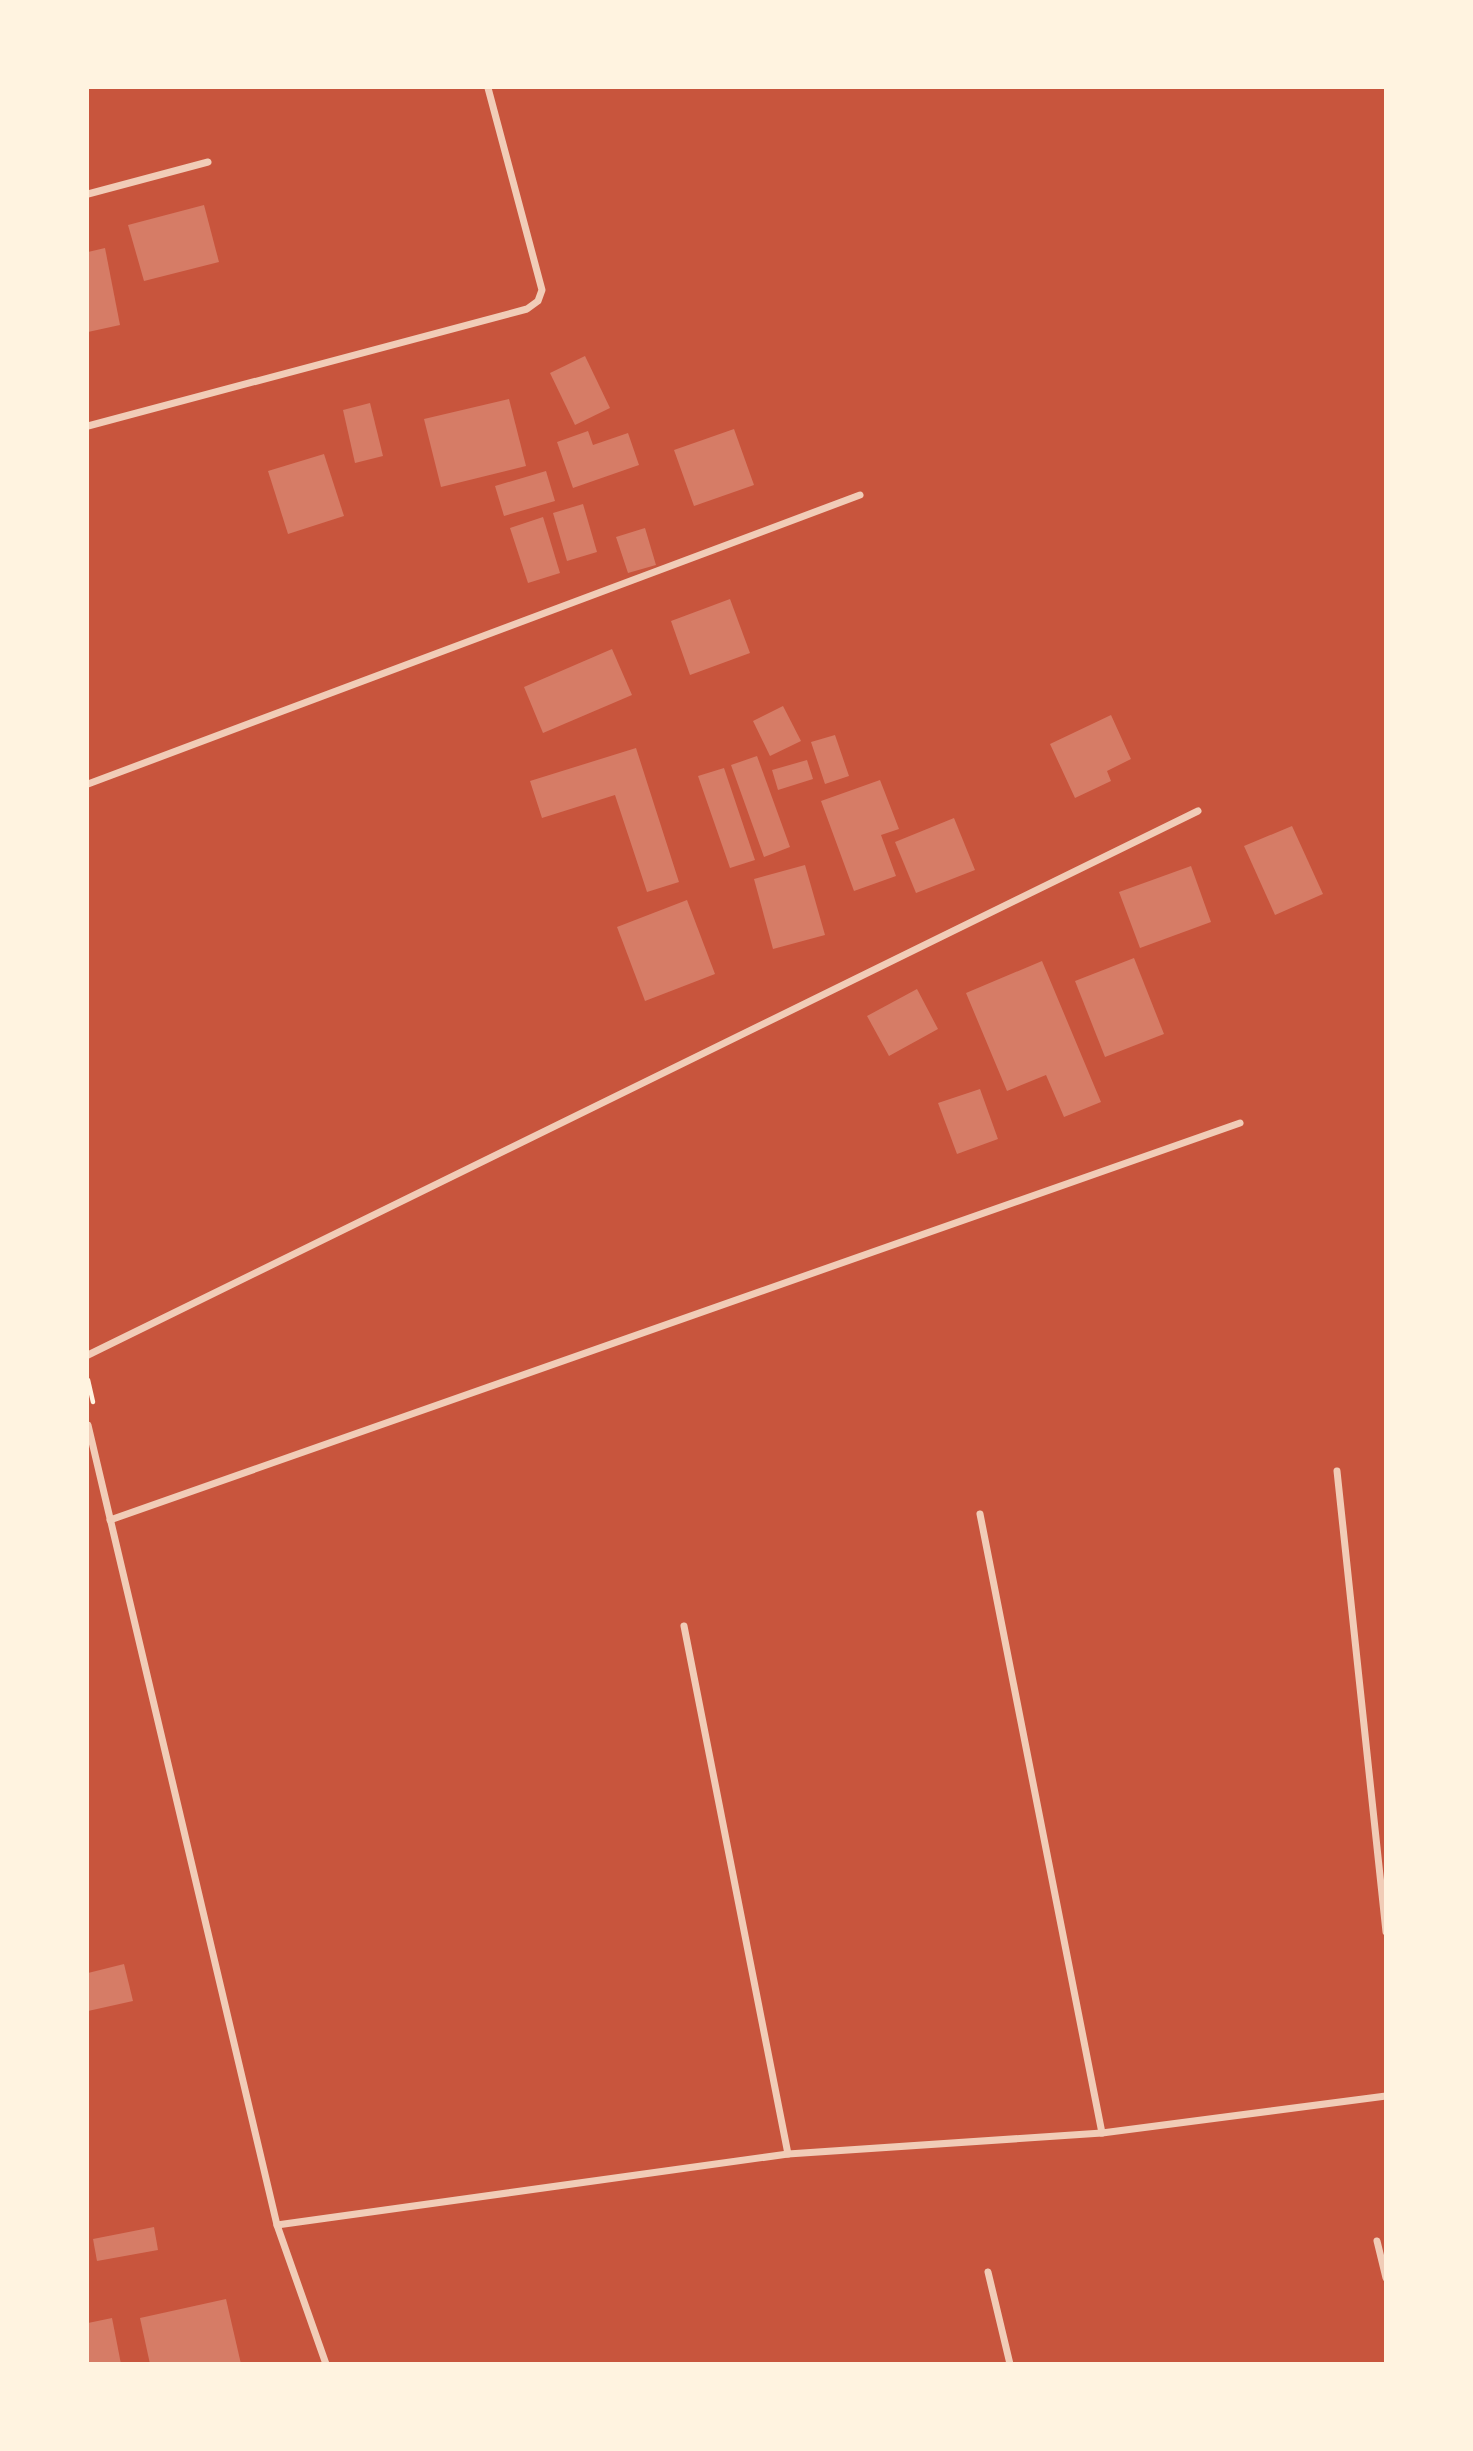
<svg xmlns="http://www.w3.org/2000/svg" width="1473" height="2451" font-family="'Open Sans',sans-serif">
	<style>
		.building { fill: #d67c66 }
		.lines { fill: none; stroke-linecap: round; stroke-linejoin: round }
		.path { stroke: #fff3e0; stroke-width: 4.5 }
		.minor { stroke: #f1ccb7; stroke-width: 7 }
	</style>
	<rect width="100%" height="100%" fill="#c8553d"/>
	<g class="building">
		<path d="M204,205L219,262L144,281L128,225Z"/>
		<path d="M105,248L120,325L88,332V252Z"/>
		<path d="M585,356L610,408L575,425L550,373Z"/>
		<path d="M509,399L526,466L441,487L424,419Z"/>
		<path d="M370,403L383,456L355,463L343,410Z"/>
		<path d="M734,429L754,485L694,506L674,450Z"/>
		<path d="M588,431L593,445L628,433L639,465L573,488L557,442Z"/>
		<path d="M324,454L344,516L288,534L268,471Z"/>
		<path d="M546,471L555,501L504,516L495,486Z"/>
		<path d="M583,504L597,552L567,561L553,513Z"/>
		<path d="M543,517L560,573L528,583L510,528Z"/>
		<path d="M645,528L656,565L628,573L616,537Z"/>
		<path d="M730,599L750,653L690,675L671,621Z"/>
		<path d="M612,649L632,695L543,733L524,687Z"/>
		<path d="M783,706L801,741L770,756L753,721Z"/>
		<path d="M1111,715L1131,759L1107,771L1111,781L1075,798L1050,744Z"/>
		<path d="M835,735L849,776L825,784L811,742Z"/>
		<path d="M636,748L679,882L647,892L615,795L542,818L530,781Z"/>
		<path d="M757,756L790,847L764,857L731,765Z"/>
		<path d="M807,760L813,779L778,790L772,770Z"/>
		<path d="M724,768L755,860L730,868L698,776Z"/>
		<path d="M880,780L899,829L881,835L896,876L854,891L821,801Z"/>
		<path d="M954,818L975,870L916,893L895,842Z"/>
		<path d="M1292,826L1323,894L1275,915L1244,846Z"/>
		<path d="M805,865L825,935L773,949L754,879Z"/>
		<path d="M1191,866L1211,922L1140,948L1119,892Z"/>
		<path d="M687,900L715,974L645,1001L617,927Z"/>
		<path d="M1134,958L1164,1034L1105,1057L1075,981Z"/>
		<path d="M1042,961L1101,1102L1064,1117L1046,1075L1007,1091L966,993Z"/>
		<path d="M917,989L938,1029L889,1056L867,1016Z"/>
		<path d="M980,1089L998,1139L957,1154L938,1103Z"/>
		<path d="M124,1964L133,2001L88,2011V1973Z"/>
		<path d="M154,2227L158,2250L97,2261L93,2239Z"/>
		<path d="M226,2299L241,2364H150L140,2318Z"/>
		<path d="M112,2318L121,2364H88V2323Z"/>
	</g>
	<g class="lines">
		<path class="path" d="M88,1380L93,1402"/>
		<g class="minor">
			<path d="M88,194L208,162"/>
			<path d="M88,426L527,309L538,301L542,290L488,88"/>
			<path d="M88,784L860,495"/>
			<path d="M88,1355L1198,811"/>
			<path d="M88,1425L277,2225L326,2364"/>
			<path d="M1337,1471L1386,1932"/>
			<path d="M980,1514L1102,2133"/>
			<path d="M110,1520L1240,1123"/>
			<path d="M684,1626L788,2154"/>
			<path d="M277,2225L788,2154L1102,2133L1386,2096"/>
			<path d="M1377,2241L1386,2278"/>
			<path d="M988,2272L1010,2364"/>
		</g>
	</g>
	<rect width="1473" height="2451" fill="none" stroke="#fff3e0" stroke-width="178"/>
</svg>
